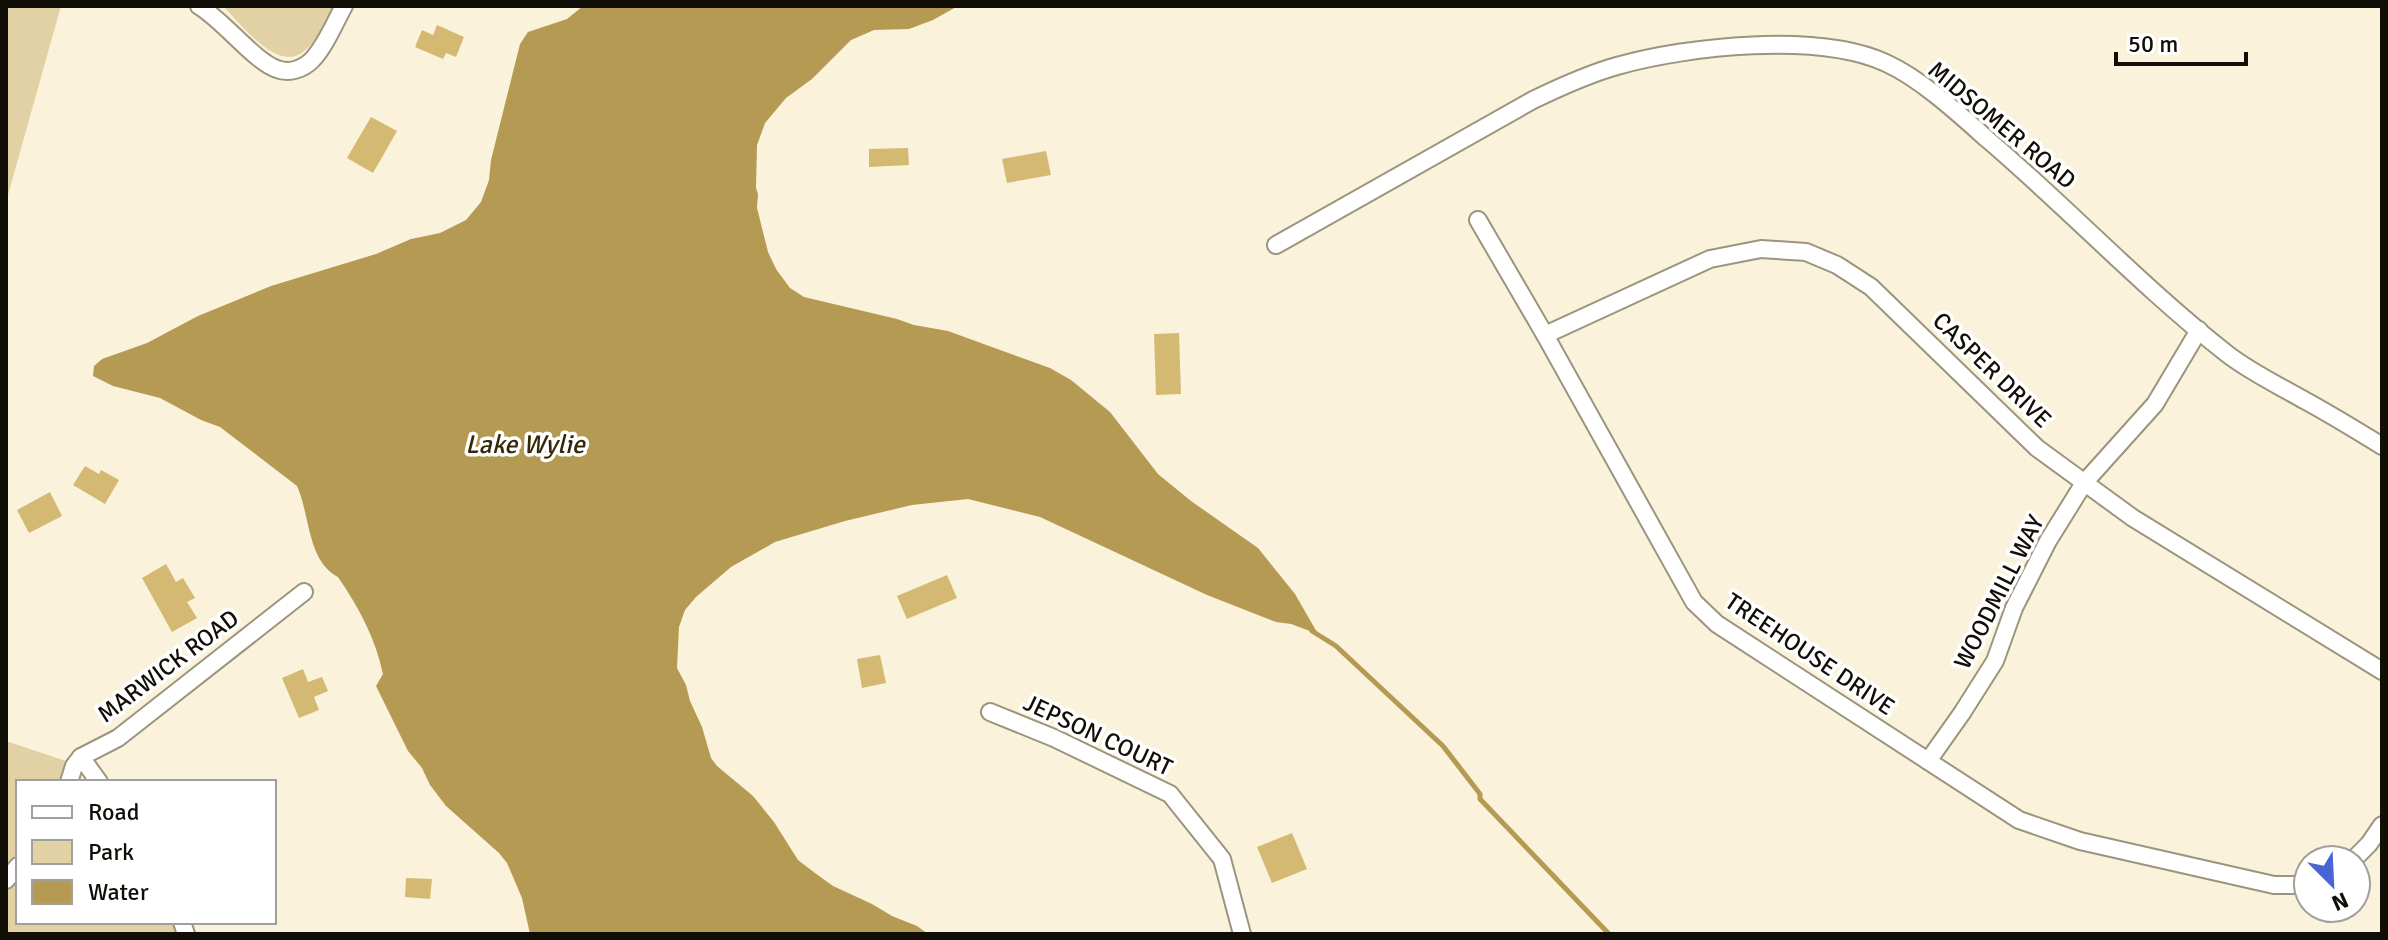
<svg xmlns="http://www.w3.org/2000/svg" width="2388" height="940" font-family="Signika,sans-serif">
	<style>
		.green { fill: #e2d1a5 }
		.water { fill: #b59a53 }
		.lines { fill: none; stroke-linecap: round; stroke-linejoin: round }
		.stream { stroke: #b59a53; stroke-width: 5 }
		.building { fill: #d4b972 }
		.minor-casing { stroke: #9c947e; stroke-width: 20 }
		.minor { stroke: #fff; stroke-width: 16 }
		.labels { text-anchor: middle; dominant-baseline: central; stroke-width: 7; stroke-linejoin: round; paint-order: stroke }
		.street-label { font-size: 24px; fill: #110e07; stroke: #fff }
		.water-label { font-size: 26px; font-style: italic; fill: #342807; stroke: #fff }
	</style>
	<rect width="100%" height="100%" fill="#fbf2db"/>
	<g class="green">
		<path d="M6,6H61L6,202Z"/>
		<path d="M223,6H335C325,21 317,42 303,52C277,73 240,23 223,6Z"/>
		<path d="M6,741L69,762L66,782H18V922H176L181,934H6Z"/>
	</g>
	<path class="water" d="M583,6H958L933,20L909,29L874,30L851,40L812,79L786,98L765,123L757,145L756,188L758,194L757,208L768,252L776,269L790,288L804,297L897,319L914,325L948,331L1050,368L1071,380L1110,412L1158,474L1191,501L1258,548L1295,594L1318,634L1291,624L1276,622L1207,595L1040,517L968,499L912,505L845,521L775,542L731,567L696,597L685,610L679,627L677,668L686,685L690,701L702,727L711,758L717,766L753,796L774,822L798,860L815,873L833,886L872,904L892,916L917,926L928,934H530L522,898L507,863L499,853L446,806L430,785L422,768L408,751L376,686L383,674C375,637 359,608 338,577C307,561 310,514 297,486L220,427L201,420L160,398L113,386L93,376L94,366L102,359L147,343L198,316L271,286L376,254L411,239L440,233L466,220L481,202L489,180L491,160L520,44L528,32L567,19Z"/>
	<g class="lines">
		<path class="stream" d="M1312,631L1336,646L1443,746L1480,794V799L1609,934"/>
	</g>
	<g class="building">
		<path d="M437,25L464,37L456,57L446,53L443,59L415,47L422,30L433,35Z"/>
		<path d="M371,117L397,131L373,173L347,158Z"/>
		<path d="M908,148L909,165L869,167V149Z"/>
		<path d="M1046,151L1051,175L1007,183L1002,159Z"/>
		<path d="M1179,333L1181,394L1156,395L1154,334Z"/>
		<path d="M85,466L99,474L101,470L119,480L105,504L73,485Z"/>
		<path d="M50,492L62,516L29,533L17,510Z"/>
		<path d="M166,564L176,582L183,578L195,598L187,602L197,618L172,632L142,578Z"/>
		<path d="M947,575L957,598L907,619L897,596Z"/>
		<path d="M880,655L886,683L862,688L857,659Z"/>
		<path d="M303,669L308,682L322,677L328,691L314,697L319,710L299,718L282,678Z"/>
		<path d="M1292,833L1307,869L1272,883L1257,847Z"/>
		<path d="M406,878L432,879L430,899L405,897Z"/>
	</g>
	<g class="lines">
		<g class="minor-casing">
			<g id="minor">
				<path d="M199,6C224,21 254,61 277,69C289,74 303,69 312,60C326,45 334,24 344,6"/>
				<path d="M1478,220L1545,335L1694,602L1717,624L2019,820L2080,841L2274,885H2295L2308,880"/>
				<path d="M1276,245L1533,100C1560,87 1588,74 1617,66C1688,46 1818,32 1886,63C1921,79 1958,113 1987,139C2068,208 2142,287 2226,353C2250,372 2278,385 2304,400C2330,414 2356,430 2382,446"/>
				<path d="M1545,335L1710,259L1761,249L1806,252L1837,265L1871,287L2037,448L2133,518L2382,671"/>
				<path d="M990,712L1054,738L1170,794L1222,859L1242,934"/>
				<path d="M81,757L99,782"/>
				<path d="M1928,761L1962,713L1995,661L2014,608L2048,541L2084,483L2155,404L2199,330"/>
				<path d="M69,782L74,766L81,757L118,738L304,592"/>
				<path d="M2353,860L2369,844L2382,825"/>
				<path d="M6,880L18,866"/>
				<path d="M182,922L186,934"/>
			</g>
		</g>
		<use href="#minor" class="minor"/>
	</g>
	<g class="labels">
		<g class="street-label">
			<text transform="translate(2002 125) rotate(40)">MIDSOMER ROAD</text>
			<text transform="translate(1992 370) rotate(44)">CASPER DRIVE</text>
			<text transform="translate(1999 592) rotate(-63)">WOODMILL WAY</text>
			<text transform="translate(1810 654) rotate(34)">TREEHOUSE DRIVE</text>
			<text transform="translate(168 666) rotate(-37)">MARWICK ROAD</text>
			<text transform="translate(1098 735) rotate(25)">JEPSON COURT</text>
		</g>
		<g class="water-label">
			<text x="525" y="445">Lake Wylie</text>
		</g>
	</g>
	<rect width="2388" height="940" fill="none" stroke="#110e07" stroke-width="16"/>
	<rect x="16" y="780" width="260" height="144" fill="#ffffff" stroke="#a09f9c" stroke-width="2"/>
	<rect x="32" y="806" width="40" height="12" fill="#ffffff" stroke="#a09f9c" stroke-width="2"/>
	<text x="88" y="820" font-size="24" fill="#110e07">Road</text>
	<rect x="32" y="840" width="40" height="24" fill="#e2d1a5" stroke="#a09f9c" stroke-width="2"/>
	<text x="88" y="860" font-size="24" fill="#110e07">Park</text>
	<rect x="32" y="880" width="40" height="24" fill="#b59a53" stroke="#a09f9c" stroke-width="2"/>
	<text x="88" y="900" font-size="24" fill="#110e07">Water</text>
	<g transform="translate(2332 884) rotate(156)"><circle r="38" fill="#ffffff" stroke="#a09f9c" stroke-width="2"/>
	<path d="M0-6L14 30L0 20L-14 30Z" fill="#4964d8"/>
	<text y="-12" font-size="22" font-weight="bold" text-anchor="middle" fill="#110e07">N</text>
	</g>
	<path d="M2116 52v12h130v-12" fill="none" stroke="#110e07" stroke-width="4"/>
	<text x="2128" y="52" font-size="24" fill="#110e07" stroke="#ffffff" stroke-width="6" paint-order="stroke">50 m</text>
</svg>
